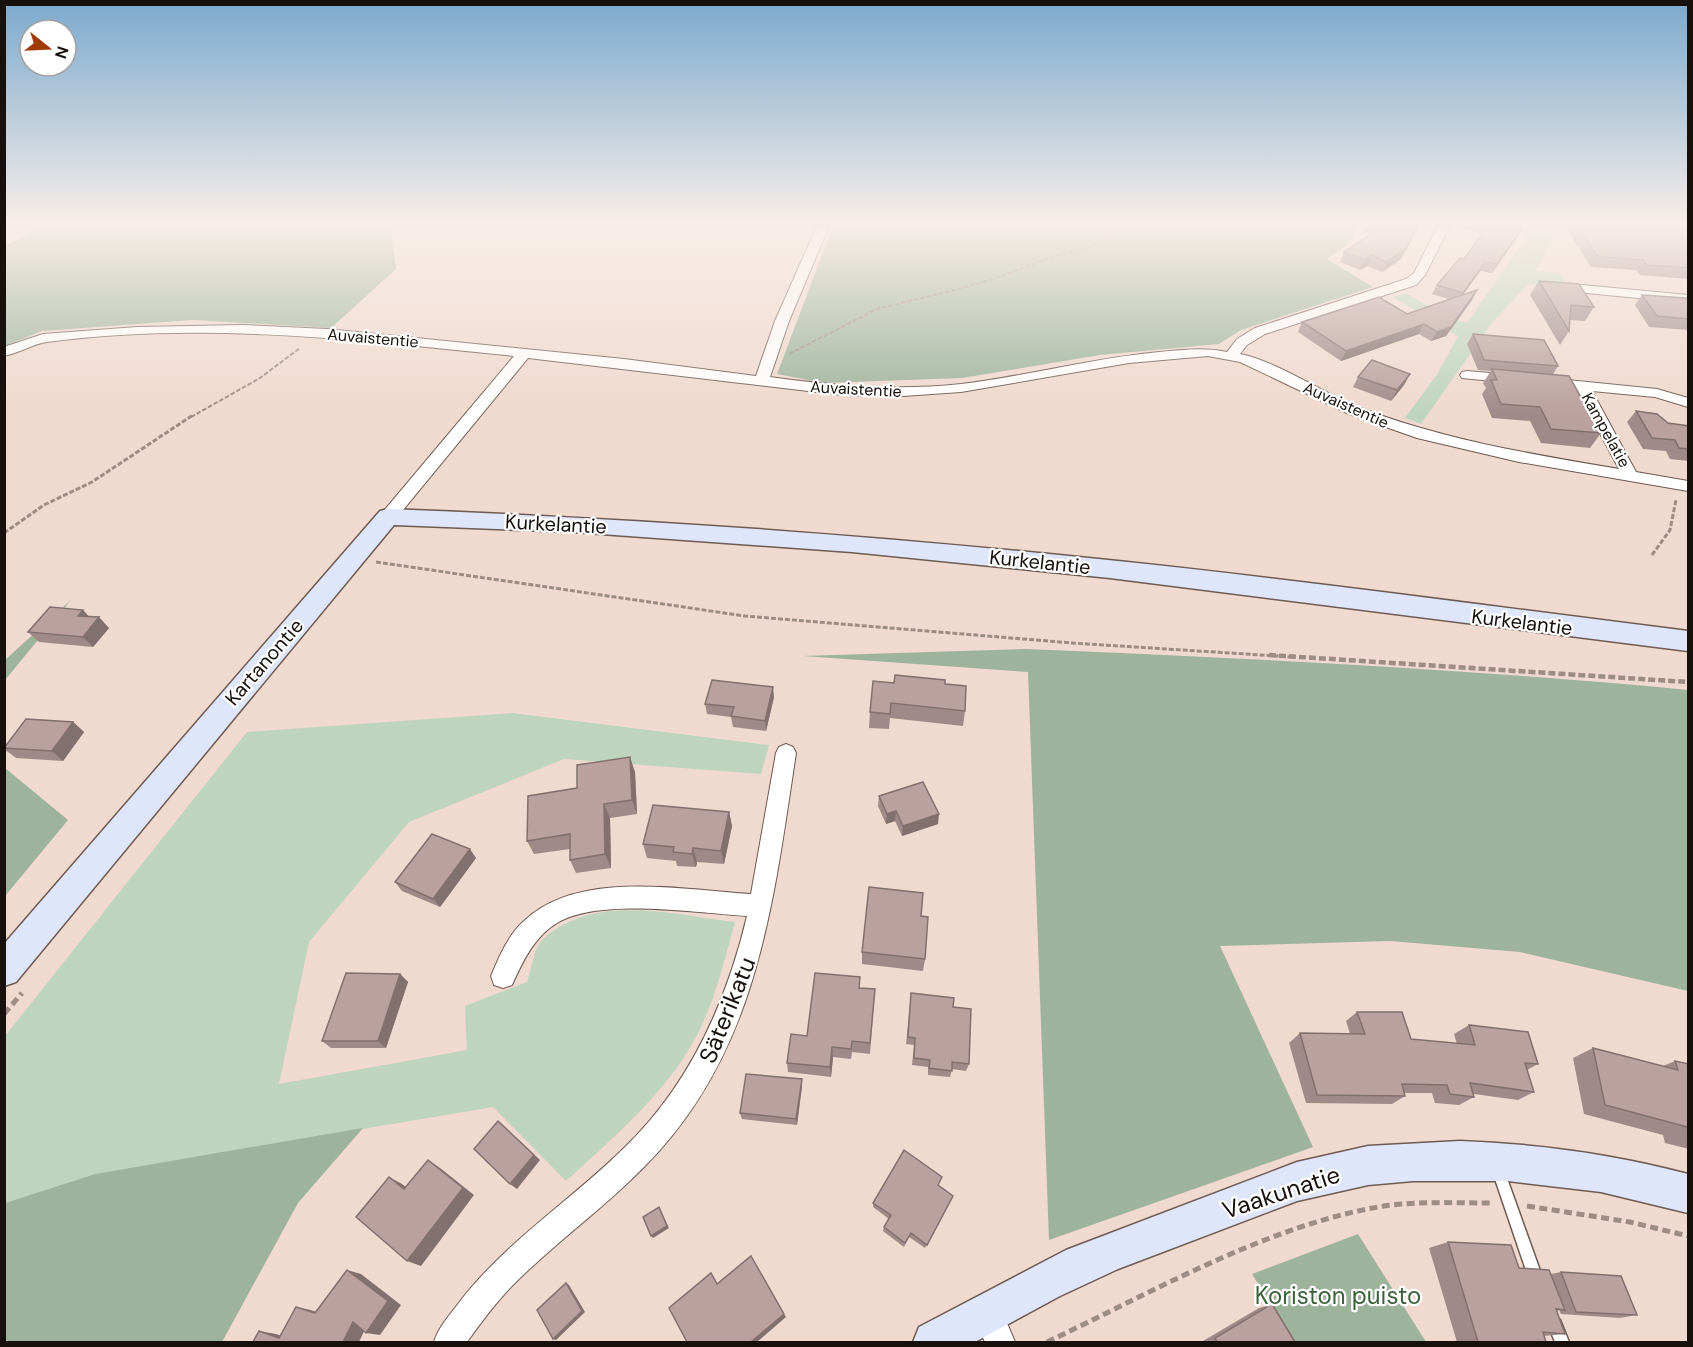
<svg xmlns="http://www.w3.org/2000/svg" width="1693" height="1347" font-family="'DM Sans',sans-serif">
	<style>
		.green { fill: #bed4bd }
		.forest { fill: #9db39c }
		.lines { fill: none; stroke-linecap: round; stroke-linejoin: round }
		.lane-casing { stroke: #6d5a50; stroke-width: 3 }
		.street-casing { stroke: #6d5a50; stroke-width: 2 }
		.secondary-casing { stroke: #6d5a50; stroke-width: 3 }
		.path-far3 { stroke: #9d8c84; stroke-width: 2; stroke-dasharray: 4.5 2; stroke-linecap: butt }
		.path-far2 { stroke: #9d8c84; stroke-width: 3; stroke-dasharray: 5 2; stroke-linecap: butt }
		.path-far1 { stroke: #9d8c84; stroke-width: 4.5; stroke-dasharray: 7 3; stroke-linecap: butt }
		.path { stroke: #9d8c84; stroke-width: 5; stroke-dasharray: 8 4.5; stroke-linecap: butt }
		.lane { fill: #fff; fill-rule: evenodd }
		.street { fill: #fff; fill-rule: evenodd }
		.secondary { fill: #dfe6fc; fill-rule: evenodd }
		.wall { fill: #a08a89 }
		.shaded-wall { fill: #82706f }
		.building { fill: #baa09f; stroke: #82706f; stroke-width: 1.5 }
		.labels { text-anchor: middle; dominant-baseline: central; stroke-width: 4.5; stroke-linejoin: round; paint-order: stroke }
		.far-street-label { font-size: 16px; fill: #17100c; stroke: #fff }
		.street-label { font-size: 20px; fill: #17100c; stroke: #fff }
		.near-street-label { font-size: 24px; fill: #17100c; stroke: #fff }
		.near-park-label { font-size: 24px; fill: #3e613d; stroke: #fff }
	</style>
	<rect width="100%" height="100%" fill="#f0d9ce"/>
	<g class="green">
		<path d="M1526,226H1552L1551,244L1535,271L1560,273L1568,287L1528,284L1491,324L1421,424L1405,418L1438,373L1458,336L1393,297L1406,293L1447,317L1467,323L1524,242Z"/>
		<path d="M512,713L769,745L761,774L564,759L409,822L309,942L279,1084L467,1050L465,1006L527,982C531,971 534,947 543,939C595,892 674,915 735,922C724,961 715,1002 695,1039C664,1095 613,1138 566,1181L493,1107L95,1174L5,1203V1036L247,732Z"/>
	</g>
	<g class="forest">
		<path d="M41,226H391L396,269L331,328L193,320L42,331L5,346V246Z"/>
		<path d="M833,226H1358L1349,243L1327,259L1373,287L1241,330L1219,344L1100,355L962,378L823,383L777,374Z"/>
		<path d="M71,600L5,680V660Z"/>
		<path d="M1025,649C1247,658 1468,669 1688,690V991L1520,952L1390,941L1220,946L1313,1147L1049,1240L1028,672L803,656Z"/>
		<path d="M5,768L68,820L5,896Z"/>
		<path d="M363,1128L298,1203L222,1342H5V1203L95,1174Z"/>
		<path d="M1358,1234L1426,1342H1294L1252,1274Z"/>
	</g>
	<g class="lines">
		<g class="lane-casing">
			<g id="lane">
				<path d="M1498,1164L1503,1165L1504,1170L1543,1279L1541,1284L1536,1286L1531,1284L1529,1279L1492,1170L1493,1165Z"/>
				<path d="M1555,1318L1560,1320L1569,1342H1555L1548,1325L1550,1320Z"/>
			</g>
		</g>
		<g class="street-casing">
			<g id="street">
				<path d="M817,226H829L789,321L770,377C834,386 897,391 961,384C1028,376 1093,358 1159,352C1183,350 1204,347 1227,352L1237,339L1255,328L1406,279L1414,273L1438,226H1450L1425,275L1416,285L1265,334L1247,345L1240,354C1277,361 1324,394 1361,408C1444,440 1531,454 1619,469L1576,389L1548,386L1541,382L1548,378L1657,389L1688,398V407L1655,397L1592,391L1636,472L1688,481V491L1519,462L1417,438L1349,414L1240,362L1208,356L1129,363L961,392L903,396L842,395L528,358L394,521L388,523L380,517L382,513L514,356C359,340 203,321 47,342C33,344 19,353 4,356V347L43,334L137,327L243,325L327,329L624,359L756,376L775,321Z"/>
				<path d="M1582,285L1688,295V303L1577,292V286Z"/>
				<path d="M1467,371L1513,375L1520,379L1513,383L1462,378L1460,375L1462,372Z"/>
				<path d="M786,744L793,747L796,753C773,904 758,1053 644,1167C605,1207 559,1240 519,1279C499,1298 483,1320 467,1342H434C438,1328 449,1316 458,1304C504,1243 569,1202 623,1149C689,1086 726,1004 747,916C698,913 599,897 557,923C534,937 523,961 512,985L503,988L494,985L491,976C499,957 508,935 524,921C578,869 683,890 751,894L776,753L779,747Z"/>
				<path d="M987,1298L998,1302L1015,1342H985L972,1313L976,1302Z"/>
			</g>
		</g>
		<g class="secondary-casing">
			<g id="secondary">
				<path d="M388,509C629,518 869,535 1108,560C1302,580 1495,607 1688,631V651L1110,578L852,552L573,532L394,525L16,982L4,986V944L380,511Z"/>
				<path d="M1460,1141C1538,1144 1613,1154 1688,1174V1213L1601,1192L1508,1181H1413L1368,1185L1297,1201L1118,1269L1060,1296L975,1342H913L919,1327L1066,1250L1297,1162L1368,1146Z"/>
			</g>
		</g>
		<g class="path-far3">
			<path d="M789,354L877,309L978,284L1059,255L1091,248L1102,238L1125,229L1153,226"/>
			<path d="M191,417L260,378L300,348"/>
		</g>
		<g class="path-far2">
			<path d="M4,533L44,505L92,482L193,415"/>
			<path d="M1652,555L1670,530L1676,500"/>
			<path d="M376,562L745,616L1072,643L1293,657"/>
		</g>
		<path class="path-far1" d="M1269,655L1688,682"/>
		<g class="path">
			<path d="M4,1014L22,993"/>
			<path d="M1527,1206L1630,1222L1688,1236"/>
			<path d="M1047,1342C1151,1293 1270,1224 1384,1206C1420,1201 1457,1203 1493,1203"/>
		</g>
		<use href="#lane" class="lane"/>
		<use href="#street" class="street"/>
		<use href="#secondary" class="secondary"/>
	</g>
	<g class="wall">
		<path d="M1367,226H1419L1401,259L1382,272L1367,266L1360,270L1340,262L1344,252L1371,234L1364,232Z"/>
		<path d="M1464,226H1521L1516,239L1492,273L1480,271L1463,295L1477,290L1472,300L1446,336L1431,341L1419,334L1341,361L1298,332L1302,322L1407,314L1449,299L1432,294L1437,285L1464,259L1483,234L1463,229Z"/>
		<path d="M1565,226H1689V279L1640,275L1636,270L1591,267Z"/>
		<path d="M1539,281L1594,307L1585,321L1570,320L1569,331L1560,345L1530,295Z"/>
		<path d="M1642,295L1689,301V330L1649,327L1635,305Z"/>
		<path d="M1473,334L1558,366L1553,374L1601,433L1590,448L1541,443L1530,421L1492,418L1482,394L1486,388L1483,383L1491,371L1478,370L1467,344Z"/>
		<path d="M1410,374L1404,385L1391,401L1353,387L1358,377Z"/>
		<path d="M1636,411L1668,423L1689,426V461L1670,459L1666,451L1643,449L1627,422Z"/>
		<path d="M83,610L89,617L109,628L93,647L39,642L28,632Z"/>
		<path d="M894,683L945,684L965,711L963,726L890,718L889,729L869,728L870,712Z"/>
		<path d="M774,697L766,731L733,727L731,717L707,714L705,704Z"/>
		<path d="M73,722L84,732L63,761L16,758L4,749V747Z"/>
		<path d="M635,772L637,814L610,818L611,868L576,873L570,860V849L534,854L527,841L577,788Z"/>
		<path d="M879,796L938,824L902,836L895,821L886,824L878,806Z"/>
		<path d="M729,812L732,826L724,864L697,862L696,867L677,866L676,861L647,858L643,844Z"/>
		<path d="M476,858L440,907L402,891L395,882Z"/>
		<path d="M921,916L925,959L923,971L862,964V952Z"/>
		<path d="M400,974L408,982L386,1048H331L322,1041Z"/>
		<path d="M860,988L875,989L870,1054L852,1052L851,1059L833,1057L831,1077L788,1072L787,1063L807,1036Z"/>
		<path d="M911,993L953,1007L969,1064L966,1071L952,1069L950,1077L928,1075V1067L912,1065L914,1045L906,1044Z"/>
		<path d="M1357,1012L1411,1039L1457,1044L1454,1034L1469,1025L1538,1064L1527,1070L1534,1092L1518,1100L1474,1094V1097L1459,1105L1435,1103L1432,1093H1404L1405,1096L1392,1104L1306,1103L1289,1043L1300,1033L1350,1034L1346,1021Z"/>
		<path d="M1593,1048L1663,1066L1675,1061L1689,1064V1149L1665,1143L1663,1135L1584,1114L1573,1058Z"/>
		<path d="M802,1079V1086L797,1125L742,1119L740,1113Z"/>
		<path d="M938,1186L953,1196L925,1248L909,1237L904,1247L883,1231L884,1227L889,1219L873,1207V1203Z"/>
		<path d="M1448,1242L1519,1268L1551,1274L1561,1272L1637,1315L1620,1318L1561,1314L1559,1310L1557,1311L1565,1334L1544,1336L1546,1342H1457L1429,1248Z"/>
		<path d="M1272,1304L1295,1342H1204L1203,1341L1259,1308Z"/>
	</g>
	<g class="shaded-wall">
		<path d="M1418,226H1419L1401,259L1382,272L1387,262Z"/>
		<path d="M1521,230L1516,239L1492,273L1497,264Z"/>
		<path d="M1371,255L1367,266L1360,270L1365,260Z"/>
		<path d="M1485,262L1480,271L1458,302L1463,293Z"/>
		<path d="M1477,290L1472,300L1446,336L1431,341L1437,332Z"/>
		<path d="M1424,324L1419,334L1341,361L1346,351Z"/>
		<path d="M1410,374L1404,385L1391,401L1397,390Z"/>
		<path d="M83,610L93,621L78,616Z"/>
		<path d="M99,617L109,628L93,647L83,637Z"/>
		<path d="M773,687L774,697L766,731L765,721Z"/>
		<path d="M73,722L84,732L63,761L52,751Z"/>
		<path d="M630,757L635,772L637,814L632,800Z"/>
		<path d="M604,804L610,818L611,868L605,854Z"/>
		<path d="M896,811L895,821L886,824L887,814Z"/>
		<path d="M729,812L732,826L724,864L721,851Z"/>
		<path d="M939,814L938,824L902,836L903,826Z"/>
		<path d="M693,848L697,862L696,867L692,854Z"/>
		<path d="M470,849L476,858L440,907L433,899Z"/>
		<path d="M400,974L408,982L386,1048L378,1041Z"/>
		<path d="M832,1047L833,1057L831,1077L830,1067Z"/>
		<path d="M802,1079V1086L797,1125L796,1119Z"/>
		<path d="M498,1121L540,1160L517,1189L510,1184Z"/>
		<path d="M428,1160L440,1168L474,1195L421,1266L407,1261Z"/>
		<path d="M389,1177L402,1184L417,1196L404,1189Z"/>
		<path d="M659,1207L669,1228L653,1238L651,1236Z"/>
		<path d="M347,1270L361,1274L401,1305L380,1335L366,1333Z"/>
		<path d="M566,1283L569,1285L585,1312L556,1340L553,1339Z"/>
		<path d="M296,1307L311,1310L330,1317L315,1313Z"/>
		<path d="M784,1314L786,1317L757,1342H751Z"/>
		<path d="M353,1322L367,1325L359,1342H343Z"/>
		<path d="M259,1331L276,1334L296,1341L279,1338Z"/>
	</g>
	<g class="building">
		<path d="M1383,226H1418L1406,248L1387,262L1371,255L1365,260L1344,252Z"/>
		<path d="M1488,226H1521V230L1497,264L1485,262L1463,293L1437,285L1460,258L1464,259Z"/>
		<path d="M1577,226H1689V268L1647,265L1643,260L1597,256Z"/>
		<path d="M1539,281L1579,284L1594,307L1571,305L1569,331Z"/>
		<path d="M1477,290L1451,327L1437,332L1424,324L1346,351L1302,322L1379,297L1407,314Z"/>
		<path d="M1642,295L1686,298L1689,301V319L1657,316Z"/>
		<path d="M1473,334L1544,340L1558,366L1484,360Z"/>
		<path d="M1372,360L1410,374L1397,390L1358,377Z"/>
		<path d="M1492,369L1569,376L1601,433L1551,429L1540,407L1501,404L1491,380H1497Z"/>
		<path d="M1636,411L1657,414L1668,423L1689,426V449L1679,448L1675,440L1652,438Z"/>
		<path d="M50,607L83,610L78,616L99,617L83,637L28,632Z"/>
		<path d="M895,675L945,680V684L966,686L965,711L891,703L890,714L870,712L873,681L894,683Z"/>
		<path d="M712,680L773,687L765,721L731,716L734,707L705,704Z"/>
		<path d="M26,719L73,722L52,751L4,748Z"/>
		<path d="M630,757L632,800L604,804L605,854L570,860V834L527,841L528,796L577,788V765Z"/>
		<path d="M923,782L939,814L903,826L896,811L887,814L879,796Z"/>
		<path d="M653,805L729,812L721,851L693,848L692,854L673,852L674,847L643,844Z"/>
		<path d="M432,834L470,849L433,899L395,882Z"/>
		<path d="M869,887L923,893L921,916L928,917L925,959L862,952Z"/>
		<path d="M346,973L400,974L378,1041H322Z"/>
		<path d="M815,973L860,977L859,988L875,989L870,1043L852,1041L851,1049L832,1047L830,1067L787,1063L791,1034L807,1036Z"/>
		<path d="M911,993L954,998L953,1007L971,1009L969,1064L952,1062V1071L929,1068L930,1060L914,1058L915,1038L908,1037Z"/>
		<path d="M1357,1012H1402L1411,1039L1475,1045L1469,1025L1528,1032L1538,1064L1525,1063L1534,1092L1470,1083L1474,1097L1450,1094L1447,1085L1402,1084L1405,1096L1317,1095L1300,1033L1365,1034Z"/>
		<path d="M1593,1048L1678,1070L1675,1061L1689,1064V1132L1687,1127L1605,1105Z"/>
		<path d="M746,1074L802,1079L796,1119L740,1113Z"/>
		<path d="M498,1121L534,1155L510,1184L474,1149Z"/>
		<path d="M904,1150L942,1177L938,1185L953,1196L927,1245L911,1233L905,1243L884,1227L891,1215L873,1203Z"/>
		<path d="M428,1160L463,1188L407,1261L356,1217L389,1177L404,1189Z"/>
		<path d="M659,1207L667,1226L651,1236L643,1217Z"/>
		<path d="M1448,1242L1511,1245L1519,1268L1549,1270L1565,1310L1556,1309L1565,1334L1543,1332L1546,1342H1478Z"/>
		<path d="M751,1256L784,1314L751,1342H687L669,1308L711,1273L717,1284Z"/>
		<path d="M347,1270L388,1301L366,1333L353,1322L343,1342H253L259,1331L279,1338L296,1307L315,1313Z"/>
		<path d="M1561,1272L1621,1276L1637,1315L1576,1312Z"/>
		<path d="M566,1283L582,1311L553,1339L537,1310Z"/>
		<path d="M1272,1304L1295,1342H1217L1215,1338Z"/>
	</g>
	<linearGradient id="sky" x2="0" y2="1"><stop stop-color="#7ba9cd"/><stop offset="0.54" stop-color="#f8eee9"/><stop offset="1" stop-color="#f8eee9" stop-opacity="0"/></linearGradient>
	<rect width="1693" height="415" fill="url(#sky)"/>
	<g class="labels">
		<g class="far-street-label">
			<text transform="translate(373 338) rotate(5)">Auvaistentie</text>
			<text transform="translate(856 389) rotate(3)">Auvaistentie</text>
			<text transform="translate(1346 405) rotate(24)">Auvaistentie</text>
			<text transform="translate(1606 430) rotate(61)">Kampelatie</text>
		</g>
		<g class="street-label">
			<text transform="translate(556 524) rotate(3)">Kurkelantie</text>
			<text transform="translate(1040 562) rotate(6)">Kurkelantie</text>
			<text transform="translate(1522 622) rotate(7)">Kurkelantie</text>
			<text transform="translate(264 662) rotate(-49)">Kartanontie</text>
		</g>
		<g class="near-street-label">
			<text transform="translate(727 1010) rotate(-68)">Säterikatu</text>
			<text transform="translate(1281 1192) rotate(-18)">Vaakunatie</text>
		</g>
		<g class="near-park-label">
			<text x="1338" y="1295">Koriston puisto</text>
		</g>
	</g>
	<rect width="1693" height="1347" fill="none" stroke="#17100c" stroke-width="12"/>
	<g transform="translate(48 48) rotate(108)"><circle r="28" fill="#ffffff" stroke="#a29f9e" stroke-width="1.5"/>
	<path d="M0-4.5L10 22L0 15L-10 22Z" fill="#a03b09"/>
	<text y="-9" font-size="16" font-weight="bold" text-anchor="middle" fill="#17100c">N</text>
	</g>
</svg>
